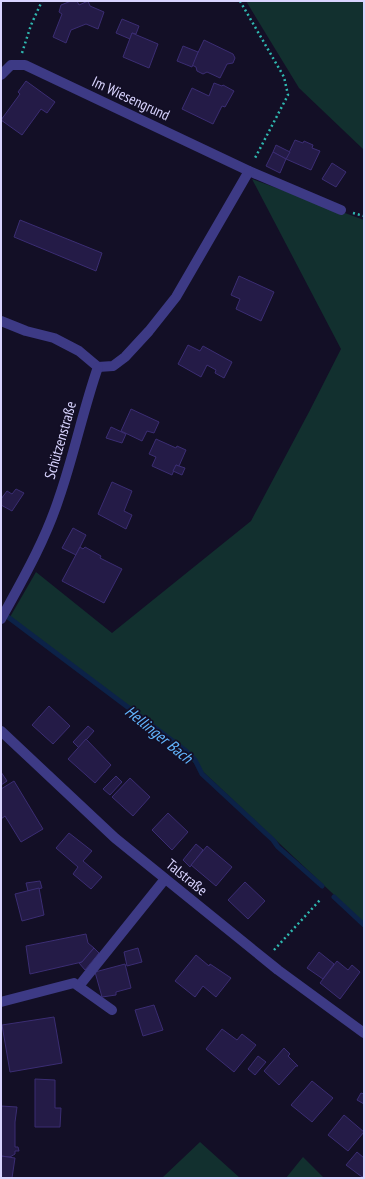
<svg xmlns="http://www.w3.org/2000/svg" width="365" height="1179" font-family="'PT Sans Narrow',sans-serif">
<rect width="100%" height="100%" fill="#130f26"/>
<g fill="#12302f">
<path d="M246,1H364L363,149L299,88Z"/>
<path d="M252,179L364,220V923L179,749L10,617L36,572L112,633L251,521L309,412L341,349Z"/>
<path d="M200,1142L240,1178H162Z"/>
<path d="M303,1157L324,1178H286Z"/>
</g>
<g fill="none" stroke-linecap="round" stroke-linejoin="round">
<g stroke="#0c2248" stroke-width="5">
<path d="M4,614L186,751L195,760L202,774L273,840L278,847L322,886"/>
<path d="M334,897L364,925"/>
</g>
</g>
<g fill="#241b47" stroke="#3b2d73">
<path d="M71,1H77L79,5L88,1L90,6L104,12L98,29L86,24L71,30L66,43L53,37L62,14L59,12L61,5Z"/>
<path d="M122,19L139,26L136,34L132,33L130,39L116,33Z"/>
<path d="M132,33L158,44L149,68L123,57Z"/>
<path d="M204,40L233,54L235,58L233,63L227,64L220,78L207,72L203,74L197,71L196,67L192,65Z"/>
<path d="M183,46L198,52L192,67L177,61Z"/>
<path d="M26,81L55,102L47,113L41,109L22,135L1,120L20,94L18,92Z"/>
<path d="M214,83L222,86L223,85L234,91L225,107L222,106L213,124L182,109L192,88L209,96Z"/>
<path d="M295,140L303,143L304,141L313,145L312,148L320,151L311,170L286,159Z"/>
<path d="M276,145L290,152L286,159L273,152Z"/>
<path d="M273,152L286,159L280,173L266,166Z"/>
<path d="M332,163L346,172L336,187L322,179Z"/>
<path d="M20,220L102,253L96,271L14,237Z"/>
<path d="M239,276L274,292L261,321L236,309L240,299L231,295Z"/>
<path d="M188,345L200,351L203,346L232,362L224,378L215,373L216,370L207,365L201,377L178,364Z"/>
<path d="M131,409L159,422L154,433L147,431L142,441L121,431Z"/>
<path d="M111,427L126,434L122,443L106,438Z"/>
<path d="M156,439L176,448L177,446L186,450L179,466L176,465L172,475L152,466L156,457L149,454Z"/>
<path d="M176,465L185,468L182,475L173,471Z"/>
<path d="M112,482L132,491L124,511L132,515L126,529L98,514Z"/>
<path d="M16,489L24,493L12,511L1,505V499L7,491L12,494Z"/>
<path d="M73,528L86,535L76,555L62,548Z"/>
<path d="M80,547L83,549L85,547L101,556L100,558L122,569L104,603L62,581Z"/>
<path d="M49,706L70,726L53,744L32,725Z"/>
<path d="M88,726L94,731L79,748L73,742Z"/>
<path d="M86,739L111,765L95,783L68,759Z"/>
<path d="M1,772L7,781L1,785Z"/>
<path d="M116,776L122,782L110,795L103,789Z"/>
<path d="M130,778L150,797L133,816L112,797Z"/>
<path d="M14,781L43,829L21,842L5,816L1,819V789Z"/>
<path d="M168,813L188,832L172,850L152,830Z"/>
<path d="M69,833L92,851L83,861L102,877L91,889L73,874L78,867L56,848Z"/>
<path d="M196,844L203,850L190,867L183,860Z"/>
<path d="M207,846L232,867L216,886L191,865Z"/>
<path d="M40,881L42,888L28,891L26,883Z"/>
<path d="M245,882L265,901L248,919L228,900Z"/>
<path d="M39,888L44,915L22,921L15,894Z"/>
<path d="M86,934L88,943L94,948L82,962L30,974L26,946Z"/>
<path d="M94,948L99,953L85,970L79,963L82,962Z"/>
<path d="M138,948L142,962L127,966L124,952Z"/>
<path d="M319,952L334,964L323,979L307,968Z"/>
<path d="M196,955L209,966L210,964L231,978L216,997L203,986L195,997L175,981Z"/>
<path d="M337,961L348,970L352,965L360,972L340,999L320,983Z"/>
<path d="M125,964L131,988L116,992V995L102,997L95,972Z"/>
<path d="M154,1005L163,1030L143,1036L135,1010Z"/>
<path d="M54,1017L62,1063L10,1072L2,1025Z"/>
<path d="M222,1029L237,1040L242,1034L256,1045L234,1072L206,1049Z"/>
<path d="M284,1048L290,1054L288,1056L298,1066H296L279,1085L264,1071Z"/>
<path d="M258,1056L266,1062L255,1075L248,1069Z"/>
<path d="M35,1079L55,1080V1108H61L60,1127H35Z"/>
<path d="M312,1081L333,1098L312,1122L291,1105Z"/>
<path d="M361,1093L364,1094V1104L357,1100Z"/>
<path d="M1,1106L17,1107L15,1122V1147H18L19,1151H15V1154L10,1157L1,1156Z"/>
<path d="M344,1115L364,1132L348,1151L328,1135Z"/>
<path d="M357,1152L364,1158V1175L362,1177L346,1165Z"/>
<path d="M1,1156L15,1158L12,1178H1Z"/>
</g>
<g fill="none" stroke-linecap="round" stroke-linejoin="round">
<g stroke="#2fb8b0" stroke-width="2.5" stroke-dasharray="2 3" stroke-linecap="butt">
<path d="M240,1L284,77L288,95L254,160"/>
<path d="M22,53L31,25L42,1"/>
<path d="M353,213L364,216"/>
<path d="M274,950L320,900"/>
</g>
<g stroke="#3d3a85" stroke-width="10">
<path d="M1,75L11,65H25L249,171L341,210"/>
<path d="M1,321L26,331L54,338L79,351L98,367"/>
<path d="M98,367L113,366L125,357L149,331L176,297L249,171"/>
<path d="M1,619C23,579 45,541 59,498C74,455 83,410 98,367"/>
<path d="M1,731L115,838L278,970L364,1033"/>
<path d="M79,986L165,879"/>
<path d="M1,1002L74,983L112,1010"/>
</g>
</g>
<g text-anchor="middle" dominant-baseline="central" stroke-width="3.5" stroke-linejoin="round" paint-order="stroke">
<g font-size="15" fill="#d9d4ff" stroke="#130f26">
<text transform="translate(131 98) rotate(25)">Im Wiesengrund</text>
<text transform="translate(60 440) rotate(-74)">Schützenstraße</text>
<text transform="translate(187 877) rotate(39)">Talstraße</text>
</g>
<g font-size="16" font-style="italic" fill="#62b6ff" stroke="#130f26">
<text transform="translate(159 734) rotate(39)">Hellinger Bach</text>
</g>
</g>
<rect width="365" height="1179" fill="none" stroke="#d9d4ff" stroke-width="4"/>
</svg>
